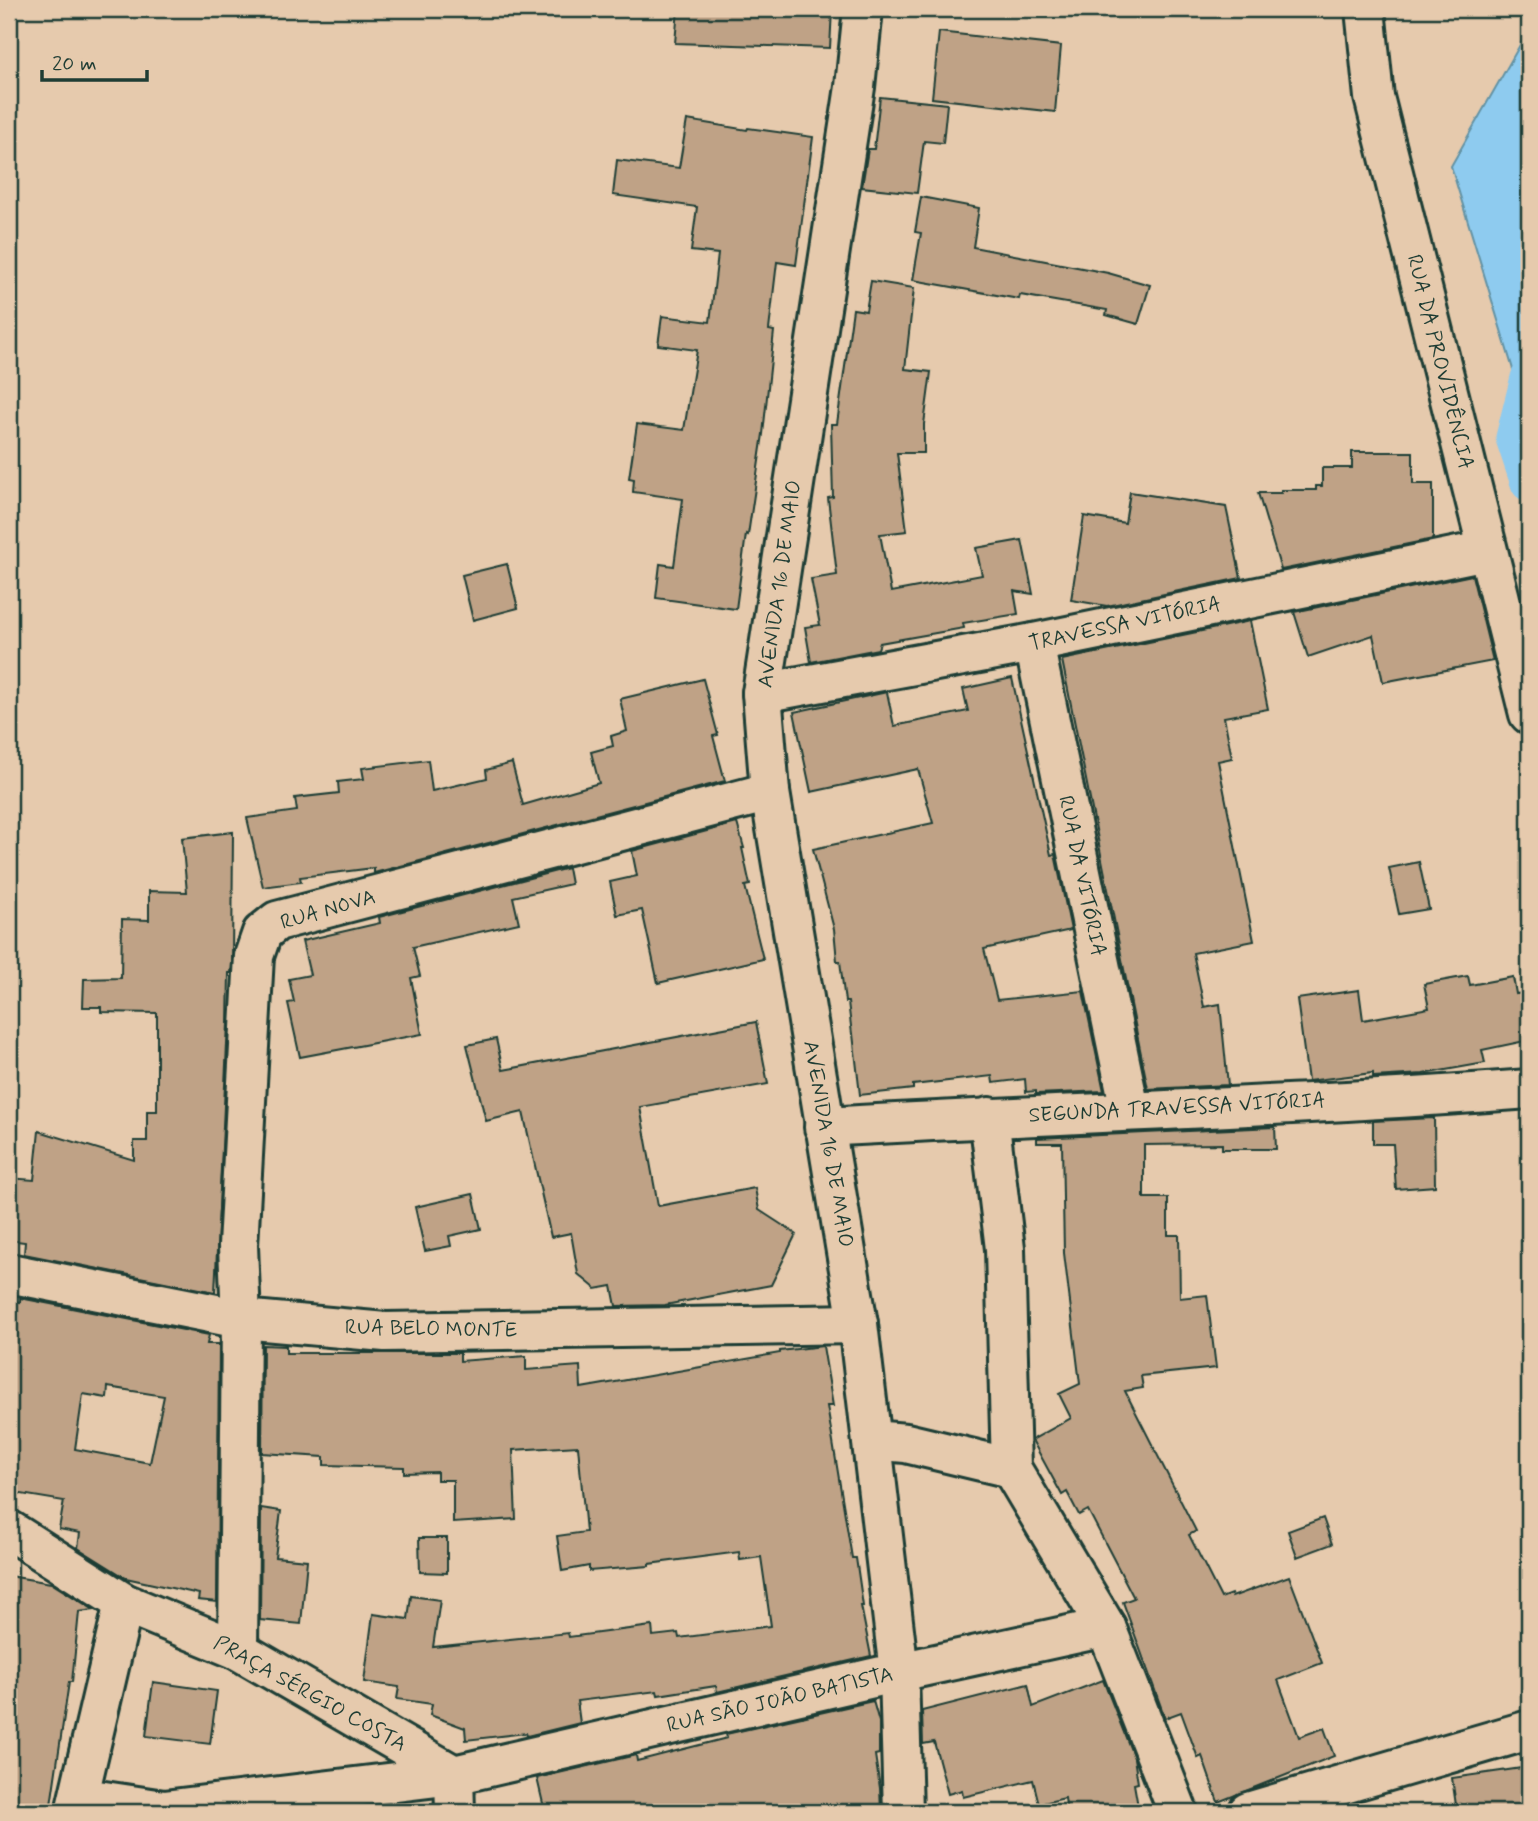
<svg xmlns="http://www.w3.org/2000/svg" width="1538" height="1821" font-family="Mynerve,sans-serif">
<rect width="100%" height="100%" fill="#e6caad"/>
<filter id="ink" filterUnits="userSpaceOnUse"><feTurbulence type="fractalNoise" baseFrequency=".0143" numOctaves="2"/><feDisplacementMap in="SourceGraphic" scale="14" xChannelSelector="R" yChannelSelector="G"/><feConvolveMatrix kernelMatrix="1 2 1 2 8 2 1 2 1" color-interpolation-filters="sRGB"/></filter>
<g filter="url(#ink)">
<path fill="#8ecbef" stroke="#6292a4" stroke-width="2" d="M1529,29V422L1451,166Z"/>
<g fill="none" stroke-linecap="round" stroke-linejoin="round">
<path stroke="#8ecbef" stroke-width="37" d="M1529,378L1514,438L1529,483"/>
</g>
<g fill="#bfa286" stroke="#1f3d34" stroke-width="2" fill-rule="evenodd">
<path d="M678,9H832L830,48L675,43Z"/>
<path d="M939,32L1061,46L1055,112L932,98Z"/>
<path d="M880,97L947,104L943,143L924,141L917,193L862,187L868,149H874Z"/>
<path d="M687,120L747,130L748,128L813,137L796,265L777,262L769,330L774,331L763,434L748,535L746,534L736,609L656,598L660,564L674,566L683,499L633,492L634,479L629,478L637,424L684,430L697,350L658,345L662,316L710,322L718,254L691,251L697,207L613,195L617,160L679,168Z"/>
<path d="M921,197L979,208L973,247L1108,273L1150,285L1138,324L1106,315L1107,310L1020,295L1019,299L913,280L921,233L915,232Z"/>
<path d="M871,281L914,288L905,369L931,372L924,424V453H897L907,531L880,534L891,592L982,575L976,548L1022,540L1033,594L1014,591L1018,614L963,623L964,628L880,643L878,649L811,662L805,627L820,625L811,579L837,575L828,498L833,497L831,424H837L853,309L866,311Z"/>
<path d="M1352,452H1413V484H1433V539L1281,570L1258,493H1281V490H1316V486H1322V468H1352Z"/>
<path d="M1130,492L1226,507L1241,578L1107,606L1071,600L1084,516L1125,523Z"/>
<path d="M507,564L518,608L473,620L462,575Z"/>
<path d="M1472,575L1493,661L1383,682L1373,635L1308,657L1294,612Z"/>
<path d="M1250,621L1268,709L1224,717L1232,758L1218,761L1254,941L1193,953L1204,1007L1220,1004L1228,1085L1148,1089L1062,660Z"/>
<path d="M1012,678L1051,855L1055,854L1071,930L984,949L997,1000L1083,991L1104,1091L1036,1094V1091L1026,1092L1025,1079L993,1083L992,1076L913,1085V1089L860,1095L853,1034H852L848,1002H845L840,961H837L834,929L813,849L933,823L918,769L811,792L794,712L887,692L894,726L968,711L963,689Z"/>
<path d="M703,679L718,735L713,736L725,781L374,873V868L300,877L301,882L263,887L247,818L297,811L295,798L339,793L338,782L364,779L362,768L428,760L432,791L487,778L486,770L512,763L523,805L599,783L591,752L613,746L611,736L627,731L620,699Z"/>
<path d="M737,823L744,848H742L750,885L745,886L763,959L658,983L642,910L617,915L610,882L637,876L632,851Z"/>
<path d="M233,832L232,962L231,973H229L228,1023L215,1292L24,1254L25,1242L9,1240V1178L34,1180L39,1131L134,1160V1141H147V1111H157V1013L101,1012V1007H83L84,979L121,978L122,919L149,920V891L187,892L182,838Z"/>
<path d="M1419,862L1429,909L1399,914L1389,868Z"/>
<path d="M568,868L571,884L513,897L519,923L413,947L420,976L411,978L422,1034L300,1057L288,1003L294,1002L289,979L310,975L302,941L380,923L379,917Z"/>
<path d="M1468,976L1470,985L1513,977L1516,994L1529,992V1035L1524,1036L1525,1041L1482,1050L1485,1063L1423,1074L1373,1077V1073L1308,1081L1297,999L1359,990L1363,1020L1429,1008L1424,984Z"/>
<path d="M756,1022L768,1084L640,1107L658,1206L755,1188L759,1210L796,1234L771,1285L665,1305L616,1306L612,1286L596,1289L578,1274L571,1233L551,1237L523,1112L486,1121L467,1045L496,1039L503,1070Z"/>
<path d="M1434,1118L1435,1186L1396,1189L1393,1144H1373V1121Z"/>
<path d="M1275,1127L1276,1149H1222V1144L1144,1145V1198H1168V1235H1179L1180,1298L1207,1295L1216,1368L1141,1376L1143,1388L1125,1391L1196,1531L1189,1535L1221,1598L1231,1594L1232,1597L1289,1576L1322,1663L1278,1680L1299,1737L1324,1728L1334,1756L1218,1802L1202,1756L1198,1758L1181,1712L1165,1718L1123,1602L1134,1598L1088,1510L1079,1515L1067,1492L1062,1495L1032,1440L1071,1418L1059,1394L1080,1384L1064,1253L1062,1143H1037V1138Z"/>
<path d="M473,1194L481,1229L449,1236L451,1246L425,1251L415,1207Z"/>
<path d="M20,1298L209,1335L207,1344H219L217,1602L198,1600L199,1594L126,1578L78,1548L80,1533L59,1529L64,1501L9,1492V1300L20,1302ZM108,1387L164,1396L150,1463L75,1449L83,1394L107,1398Z"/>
<path d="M263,1345L286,1346V1353H460V1361L526,1356V1370L580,1366L581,1388L780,1353V1351L823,1346L833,1406H827L852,1558H856L863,1606H861L871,1656L717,1692L716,1686L658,1695L657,1691L577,1701L580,1723L527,1736L526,1733L466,1740L465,1728L430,1715L432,1704L397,1699L399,1687L364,1682L373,1614L408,1619L411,1596L440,1600L433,1647L568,1633L569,1637L652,1626L653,1636L678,1633L679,1638L771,1626L761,1557L740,1560L739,1552L649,1564V1566L589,1571V1566L562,1571L557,1536L586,1532L578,1446L513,1450L516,1519L453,1523V1480H437V1472L404,1473V1467L324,1465V1457L262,1453Z"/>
<path d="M261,1508L281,1511L275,1557L307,1560L301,1624L260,1620Z"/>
<path d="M1323,1518L1332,1544L1297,1557L1288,1531Z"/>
<path d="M419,1538H447V1573L420,1572Z"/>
<path d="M9,1576L51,1583L94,1610L79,1612L72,1682H69L50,1812L9,1809Z"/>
<path d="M1103,1680L1134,1758L1138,1783L1134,1784L1139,1812H1067L1065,1798L1039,1804L1033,1780L963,1797L962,1790L948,1794L934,1742L923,1744L922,1711L1028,1684L1033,1707Z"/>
<path d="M153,1682L217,1691L210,1744L146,1736Z"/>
<path d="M873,1701L879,1722V1754L875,1755L880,1788L881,1812H545L537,1778L636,1755L637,1761L727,1738L726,1734Z"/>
<path d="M1529,1767V1812H1457L1452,1778Z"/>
</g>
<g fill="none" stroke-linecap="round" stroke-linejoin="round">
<defs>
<g id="minor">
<path d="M1365,9L1374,97L1529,714"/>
<path d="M1034,643L1130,1110"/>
<path d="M762,693L1034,643L1487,550"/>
<path d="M989,1117L1005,1249L1011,1468L1106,1627L1178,1812"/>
<path d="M824,1127C1059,1113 1295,1107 1529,1089"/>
<path d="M872,1440L906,1443L1011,1468"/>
<path d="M238,1650L241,1319L238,1246L254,956L262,933L277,921L770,792"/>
<path d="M80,1793L84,1798L164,1810L454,1775"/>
<path d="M75,1812L124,1603"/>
<path d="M903,1812L899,1672L1106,1627"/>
<path d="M1248,1812L1529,1730"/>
</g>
<g id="tertiary">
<path d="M9,1273L241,1319L385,1332L858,1324"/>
<path d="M9,1530L124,1603L238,1650L454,1775"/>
<path d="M454,1775L899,1672L858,1324L770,792L762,693L855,87L863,9"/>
<path d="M454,1775L455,1812"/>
</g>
</defs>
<use href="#minor" stroke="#1f3d34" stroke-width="44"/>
<use href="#tertiary" stroke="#1f3d34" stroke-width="44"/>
<use href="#minor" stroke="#e6caad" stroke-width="38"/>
<use href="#tertiary" stroke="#e6caad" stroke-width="38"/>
</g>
</g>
<g text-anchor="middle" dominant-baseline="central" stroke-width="5" stroke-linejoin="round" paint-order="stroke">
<g font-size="21" fill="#1f3d34" stroke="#e6caad">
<text transform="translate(1440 362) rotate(76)">RUA DA PROVIDÊNCIA</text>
<text transform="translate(780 584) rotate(-82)">AVENIDA 16 DE MAIO</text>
<text transform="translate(1125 624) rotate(-12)">TRAVESSA VITÓRIA</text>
<text transform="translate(1082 876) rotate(78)">RUA DA VITÓRIA</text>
<text transform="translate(328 910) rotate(-16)">RUA NOVA</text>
<text transform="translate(1177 1108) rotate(-3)">SEGUNDA TRAVESSA VITÓRIA</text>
<text transform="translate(828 1144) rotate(80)">AVENIDA 16 DE MAIO</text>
<text transform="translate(431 1329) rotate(1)">RUA BELO MONTE</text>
<text transform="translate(310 1694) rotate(29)">PRAÇA SÉRGIO COSTA</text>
<text transform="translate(780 1700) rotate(-13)">RUA SÃO JOÃO BATISTA</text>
</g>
</g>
<rect width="1538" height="1821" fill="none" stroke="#e6caad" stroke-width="35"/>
<rect x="18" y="18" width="1503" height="1786" fill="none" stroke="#1f3d34" stroke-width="2.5" filter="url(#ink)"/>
<path d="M42 70v10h105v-10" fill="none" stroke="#1f3d34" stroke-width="3.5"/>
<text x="52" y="70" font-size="21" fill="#1f3d34" stroke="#e6caad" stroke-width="5" paint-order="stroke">20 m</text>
</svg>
